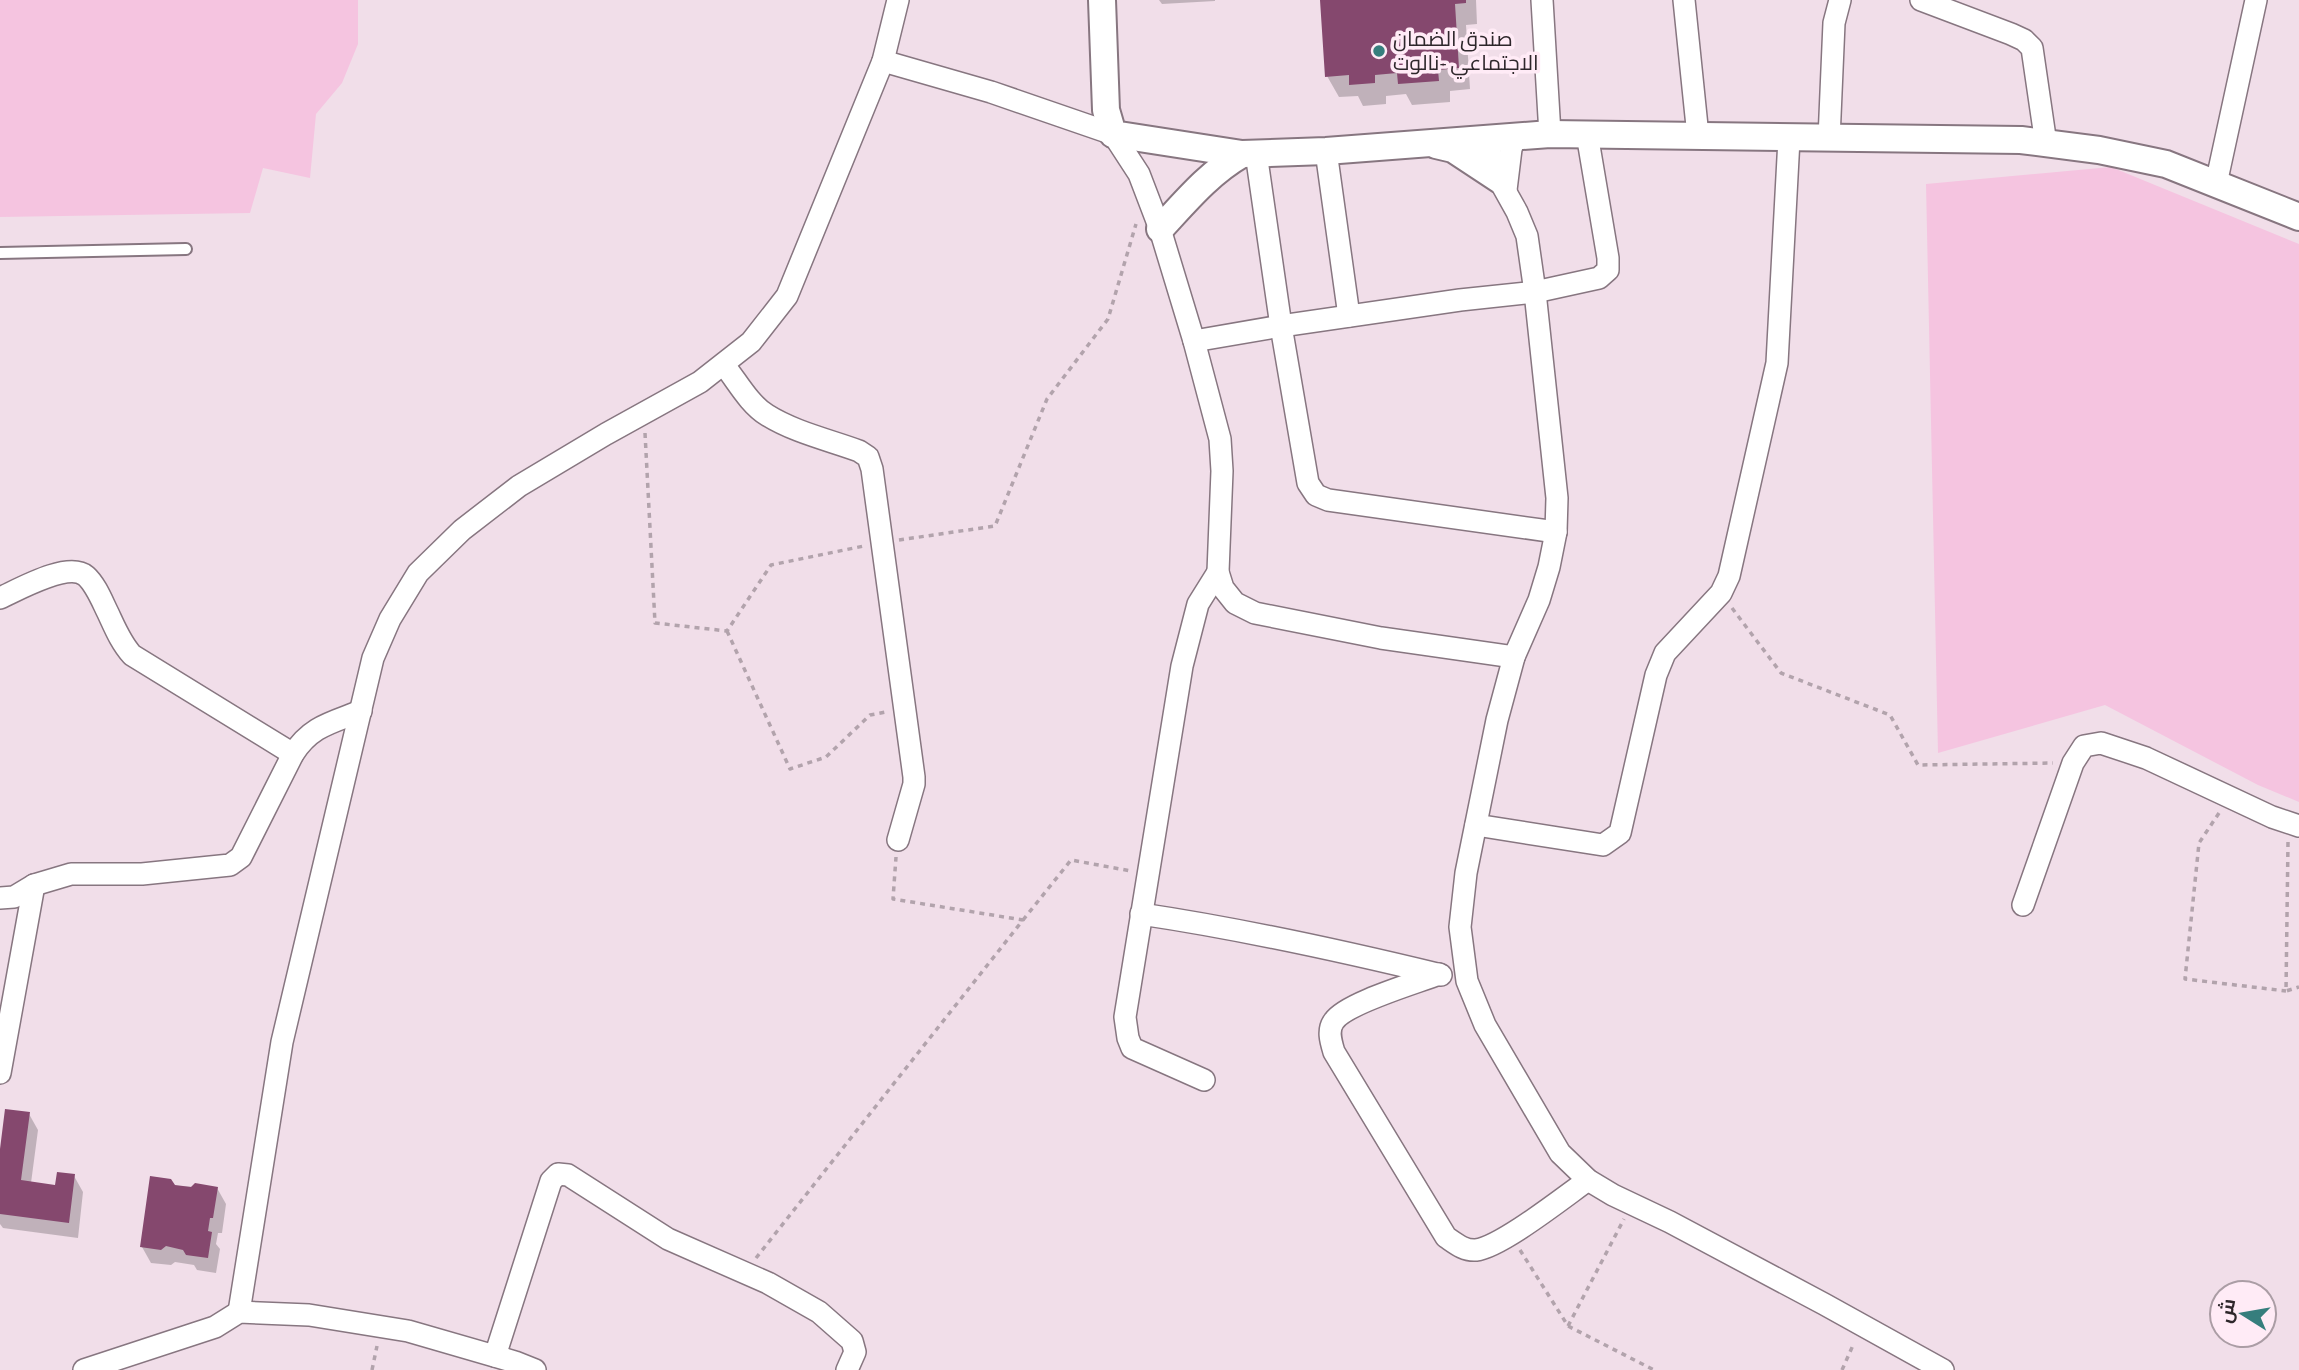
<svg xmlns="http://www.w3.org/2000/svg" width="2299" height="1370" font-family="'Sofia Sans Condensed',Cairo,sans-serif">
<rect width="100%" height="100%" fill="#f1dee9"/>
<g fill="#f5c4e0">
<path d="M0,0H358V44L342,83L316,114L310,178L263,168L250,213L0,217Z"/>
<path d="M2111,167L2299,244V802L2258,785L2105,705L1938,753L1926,184Z"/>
</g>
<g fill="#0003">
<path d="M1159,0H1215V1L1162,4Z"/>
<path d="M1322,0H1476L1477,24L1466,25L1470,89L1450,91V102L1412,105L1406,94L1386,96V104L1363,106L1358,96L1339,97L1327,76Z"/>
<path d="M29,1114L38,1130L31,1183L57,1187L74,1176L83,1192L78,1238L3,1228L0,1224V1163Z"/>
<path d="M174,1186L217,1188L226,1204L222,1233H218L216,1244L220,1249L216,1273L197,1270L194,1265L175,1262L171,1265L151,1263L142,1247Z"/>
</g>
<g fill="#85486e">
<path d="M1320,0H1466V3L1455,4L1459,68L1438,70L1439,81L1398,84L1397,73L1375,75V83L1349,85V75L1325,77Z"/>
<path d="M5,1109L30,1112L21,1180L55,1185L57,1172L75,1174L69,1223L0,1214V1149Z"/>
<path d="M150,1176L171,1179L175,1185L191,1187L195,1183L218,1187L213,1218H210L208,1231L212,1232L208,1258L186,1255L183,1250L166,1246L161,1250L140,1247Z"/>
</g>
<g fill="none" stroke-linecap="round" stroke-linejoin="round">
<defs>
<path id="service" d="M0,253L186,249"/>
<g id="minor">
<path d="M1542,0L1550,134"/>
<path d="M1684,0L1698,136"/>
<path d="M1921,0L2011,34L2024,40L2032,48L2046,144"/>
<path d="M883,61L991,92L1113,134L1139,174L1160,229L1194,341L1220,439L1222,471L1218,572L1223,588L1235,603L1255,613L1381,638L1514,657"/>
<path d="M1488,138L1493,169L1517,212L1527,236L1535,292L1557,498L1556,532L1549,567L1539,600L1514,657L1497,720L1466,873L1460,927L1467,981L1485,1025L1560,1153L1588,1180L1613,1195L1670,1222L1824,1304L1943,1370"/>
<path d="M1829,139L1834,23L1840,0"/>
<path d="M1326,151L1349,316"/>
<path d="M1256,153L1281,326L1308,483L1316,495L1328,500L1556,532"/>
<path d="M2216,184L2256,0"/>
<path d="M1506,190L1511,149L1516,135"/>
<path d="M1194,341L1281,326L1460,300L1535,292L1599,278L1608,270V258L1587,134"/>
<path d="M724,365C737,381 749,404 767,415C794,432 829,440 859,451L868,457L872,469L914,777V784L898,840"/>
<path d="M0,598C18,590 68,561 86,576C96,585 102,601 108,613C115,628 121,643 132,655L293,754"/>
<path d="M1476,825L1603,845L1620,833L1656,675L1665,653L1721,593L1729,576L1777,363L1789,139"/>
<path d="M0,898L14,897L34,885L71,874H142L230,865L241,857L293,754C311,726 331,723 361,711"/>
<path d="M2023,905L2073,763L2084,746L2101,743L2146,758L2272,817L2299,826"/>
<path d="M1141,914C1242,929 1342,951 1441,975"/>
<path d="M1439,974C1416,983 1346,1003 1334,1021C1327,1030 1331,1042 1334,1052L1446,1237C1455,1243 1464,1251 1476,1250C1501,1247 1564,1197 1588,1180"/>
<path d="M0,1073L34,885"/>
<path d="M1204,1080L1132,1048L1128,1038L1125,1017L1182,666L1198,604L1218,572"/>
<path d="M239,1312L282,1042L373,658L390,619L418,573L462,530L519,486L606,434L700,382L751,342L787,296L883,61L898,0"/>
<path d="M495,1356L551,1181L558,1174L568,1175L668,1239L768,1283L819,1312L852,1341L855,1352L847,1370"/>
<path d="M84,1370L215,1327L239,1312L309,1315L408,1331L515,1362L535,1370"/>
</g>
<g id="tertiary">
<path d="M1102,0L1106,110L1113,134L1242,154L1326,151L1550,134L2021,140L2099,150L2166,164L2299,217"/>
<path d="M1436,145L1453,149L1500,180"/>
<path d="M1160,229C1186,201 1209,173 1242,154"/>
</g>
</defs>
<use href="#service" stroke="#877680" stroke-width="14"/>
<use href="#minor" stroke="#877680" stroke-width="24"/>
<use href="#tertiary" stroke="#877680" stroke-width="30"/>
<g stroke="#b2a3ac" stroke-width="3.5" stroke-dasharray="5 5" stroke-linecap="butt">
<path d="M645,433L655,623L727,631L771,565L864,546"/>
<path d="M899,540L995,526L1047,399L1108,319L1136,224"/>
<path d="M1732,608L1781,673L1890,715L1918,765L2053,763"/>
<path d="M727,631L790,769L826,757L870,715L886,712"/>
<path d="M2219,813L2199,843L2185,979L2286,991"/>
<path d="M2288,842L2286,991L2299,987"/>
<path d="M1023,920L1071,860L1131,871"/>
<path d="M1520,1250L1568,1326L1654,1370"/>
<path d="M756,1258L1023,920L893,899L896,857"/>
<path d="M1568,1326L1624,1219"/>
<path d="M372,1370L377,1346"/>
<path d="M1842,1370L1854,1343"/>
</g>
<use href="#service" stroke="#fff" stroke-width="10"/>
<use href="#minor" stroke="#fff" stroke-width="21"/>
<use href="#tertiary" stroke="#fff" stroke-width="26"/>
</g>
<circle fill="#367e7d" stroke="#ffebf6" stroke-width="2.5" cx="1379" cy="51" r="7"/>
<g text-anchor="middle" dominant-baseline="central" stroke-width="7" stroke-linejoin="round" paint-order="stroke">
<g font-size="21" fill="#2e272b" stroke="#ffebf6" text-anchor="start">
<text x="1393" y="39">صندق الضمان<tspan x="1393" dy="24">الاجتماعي -نالوت</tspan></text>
</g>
</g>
<g transform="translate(2243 1314) rotate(281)"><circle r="33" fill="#ffebf6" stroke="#ab9da5" stroke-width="2"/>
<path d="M0-5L12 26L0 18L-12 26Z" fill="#367e7d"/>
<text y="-10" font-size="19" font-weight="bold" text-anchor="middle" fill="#2e272b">ش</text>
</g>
</svg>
